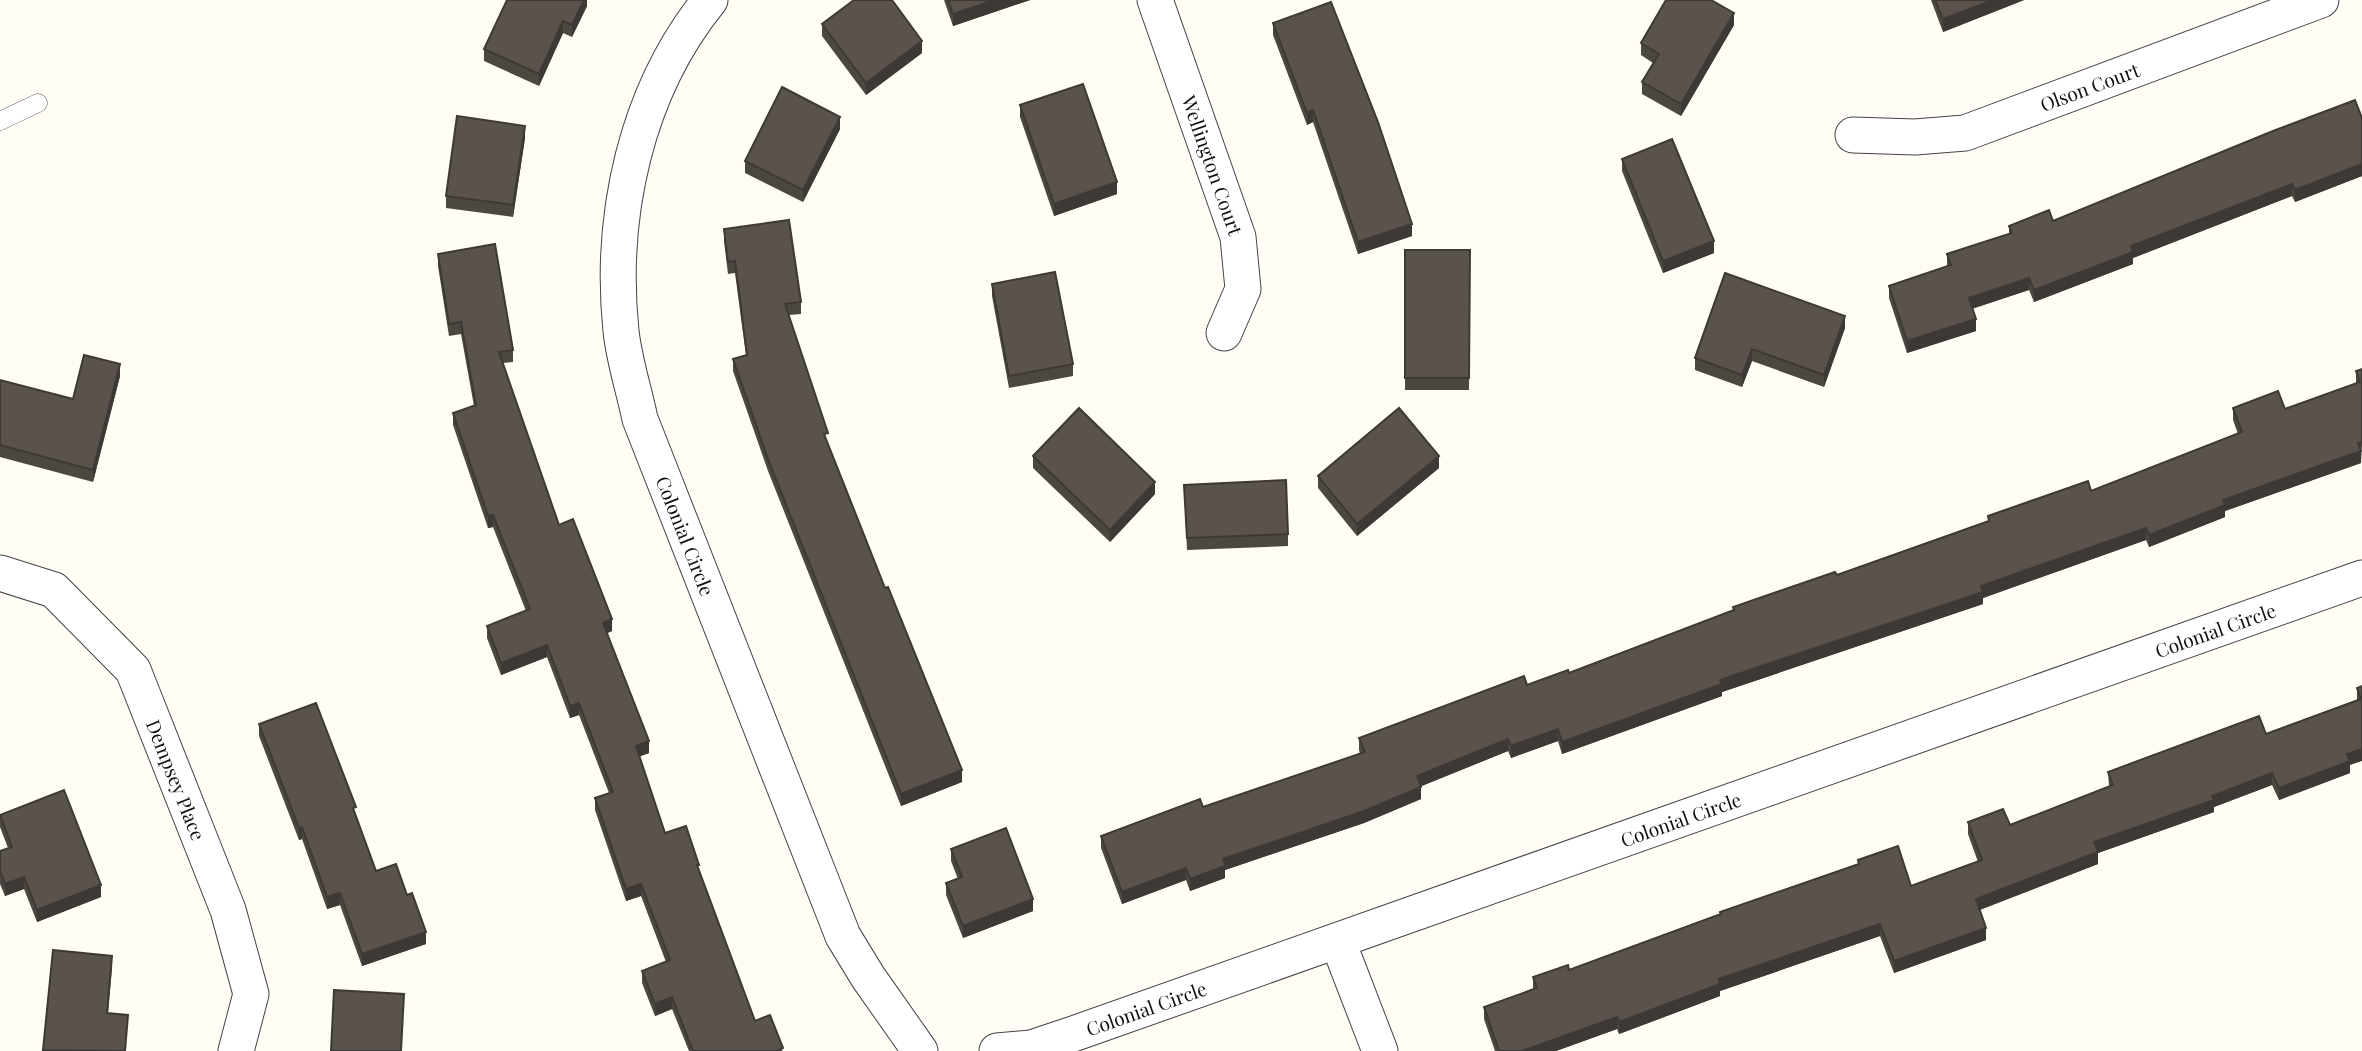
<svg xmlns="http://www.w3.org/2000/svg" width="2362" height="1051" font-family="'Playfair Display',serif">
<rect width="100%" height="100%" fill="#fffdf5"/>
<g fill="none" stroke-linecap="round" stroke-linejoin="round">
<defs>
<path id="service" d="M0,121L38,103"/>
<g id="minor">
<path id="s1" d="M710,0C636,91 609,215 621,331C624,360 634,390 640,419L843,936L868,977L920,1051"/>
<path id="s2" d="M1155,0L1238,237L1243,289L1224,333"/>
<path id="s3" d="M1853,135L1915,137L1965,133L2321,0"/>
<path id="s4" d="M0,573L54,590L133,670L228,910L251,994L236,1051"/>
<path d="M1338,942L1380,1051"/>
<path id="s5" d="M997,1051L1031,1048L1073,1034L2362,578"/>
</g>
</defs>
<use href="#service" stroke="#444" stroke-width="19"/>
<use href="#minor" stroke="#444" stroke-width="37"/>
<use href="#service" stroke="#fff" stroke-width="18"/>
<use href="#minor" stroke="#fff" stroke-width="35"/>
</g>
<g fill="#4d4742">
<path d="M587,0V6L572,37L563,33L539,86L484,61V49Z"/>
<path d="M944,0H1030L953,26Z"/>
<path d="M1931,0H2024L1943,32Z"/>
<path d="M1273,23L1412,236L1358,254L1313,122L1307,125L1273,35Z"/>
<path d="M822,24L922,53L866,95L822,36Z"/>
<path d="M1734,25L1681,116L1642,94V82L1653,63L1641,55V43Z"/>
<path d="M1020,105L1117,194L1054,216L1020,117Z"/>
<path d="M2362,118V176L2295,202L2292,196L2133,258V264L2034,302L2029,290L1972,308L1976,331L1907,353L1889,298V286L1947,266V254L2009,234V226L2053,221Z"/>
<path d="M840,129L803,202L745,173V161Z"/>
<path d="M525,138L513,217L446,208V196Z"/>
<path d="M1622,159L1714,253L1663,273L1622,171Z"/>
<path d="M724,229L801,302V314L789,315L828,444L962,782L901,806L768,471L733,371V359L746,355L735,273L728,274L724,241Z"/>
<path d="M1405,250H1470L1469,390H1405Z"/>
<path d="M438,254L513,350V362L503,363L559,525L612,631L607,633L649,753L639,756L665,833L699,871L755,1021L783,1051H689L672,1009L655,1016L642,983V971L666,962L641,896L626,901L595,810V798L609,793L579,715L570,718L547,657L501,675L487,638V626L526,611L493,527L488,528L453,425V413L474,406L461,334L449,336L438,266Z"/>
<path d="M992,284L1073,364V376L1009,388L992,296Z"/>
<path d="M1845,328L1824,387L1752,361L1742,387L1695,370V358Z"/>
<path d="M2362,369L2361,463L2225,511V517L2149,547L2146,540L1983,598V604L1722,692V696L1562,754L1558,741L1511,758L1508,751L1421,786V799L1364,823L1225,870V878L1190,891L1186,880L1122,904L1101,848V836L1203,807L1360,754L1359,750V738L1527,685L1569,673L1733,611V607L1837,575L1988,522V516L2091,491L2238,434L2233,420V408L2285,409L2356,383V371Z"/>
<path d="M120,376L93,482L0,457V380L73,399Z"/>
<path d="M1033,456L1155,494L1110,542L1033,468Z"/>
<path d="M1439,468L1357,536L1318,488V476Z"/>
<path d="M1184,485L1288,534V546L1187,550Z"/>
<path d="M2362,686L2350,765V773L2279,800L2272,785L2214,807V812L2098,853V864L1980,910L1986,940L1894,973L1880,936L1720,991V996L1619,1034L1617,1029L1556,1051H1495L1484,1019V1007L1533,990V977L1569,970L1720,914V912L1858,864V860L1911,886L1978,862L1968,834V822L2010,825L2109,786L2108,772L2266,734L2357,700V688Z"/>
<path d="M259,724L376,871L407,895L426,944L362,966L340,905L327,909L302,839L299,840L259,736Z"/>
<path d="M0,815L101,897L37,922L24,889L5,896L0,884V851L8,848L0,827Z"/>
<path d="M951,849L1033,911L963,938L946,895V883L958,879L951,861Z"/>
</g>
<g fill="#3f3936">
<path d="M584,0H587V6L572,37V25Z"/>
<path d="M994,0H1030L953,26V14Z"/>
<path d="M1993,0H2024L1943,32V19Z"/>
<path d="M1734,13V25L1681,116V104Z"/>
<path d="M563,21V33L539,86V74Z"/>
<path d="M922,41V53L866,95V83Z"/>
<path d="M1313,110V122L1307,125V113Z"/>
<path d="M840,117V129L803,202V190Z"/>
<path d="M525,126V138L513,217V205Z"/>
<path d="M2362,164V176L2295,202V190Z"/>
<path d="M1117,182V194L1054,216V204Z"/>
<path d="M2292,184V196L2133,258V264L2034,302V290L2131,246Z"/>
<path d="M1412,224V236L1358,254V242Z"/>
<path d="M1714,241V253L1663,273V261Z"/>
<path d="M2029,278V290L1969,310V298Z"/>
<path d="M1845,316V328L1824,387V375Z"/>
<path d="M1976,319V331L1907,353V341Z"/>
<path d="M1752,349V361L1742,387V375Z"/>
<path d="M120,364V376L93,482V470Z"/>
<path d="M2362,442L2361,463L2225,511V517L2149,547V535L2223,500Z"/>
<path d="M1439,456V468L1357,536V524Z"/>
<path d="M1155,482V494L1110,542V530Z"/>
<path d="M493,515V527L488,528V516Z"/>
<path d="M2146,528V540L1983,598V604L1722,692V696L1562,754V742L1720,680Z"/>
<path d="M612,619V631L603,635V623Z"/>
<path d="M547,645V657L501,675V663Z"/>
<path d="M579,703V715L570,718V706Z"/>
<path d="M1558,729V741L1511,758V746Z"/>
<path d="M1508,739V751L1417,788V776Z"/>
<path d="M649,741V753L636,758V746Z"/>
<path d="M2362,749V761L2350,765V773L2279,800V788L2347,754Z"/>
<path d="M962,770V782L901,806V794Z"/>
<path d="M2272,773V785L2214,807V812L2098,853V864L1976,911V899L2094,842Z"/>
<path d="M1421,787V799L1364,823L1225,870V878L1190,891V879L1223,859Z"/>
<path d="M302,827V839L299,840V828Z"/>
<path d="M1186,868V880L1122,904V892Z"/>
<path d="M24,877V889L5,896V884Z"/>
<path d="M641,884V896L626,901V889Z"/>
<path d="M101,885V897L37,922V910Z"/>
<path d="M340,893V905L327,909V897Z"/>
<path d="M1033,899V911L963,938V926Z"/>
<path d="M1880,924V936L1720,991V996L1619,1034V1022L1719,979Z"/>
<path d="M1986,928V940L1894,973V961Z"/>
<path d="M426,932V944L362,966V954Z"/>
<path d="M112,956V968L107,1025V1013Z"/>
<path d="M672,997V1009L655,1016V1004Z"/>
<path d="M1617,1017V1029L1556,1051H1522Z"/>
</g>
<g fill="#5a524d" stroke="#3f3936" stroke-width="2">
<path d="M507,0H584L572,25L563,21L539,74L484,49Z"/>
<path d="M854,0H892L922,41L866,83L822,24Z"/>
<path d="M948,0H994L953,14Z"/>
<path d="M1666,0H1711L1734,13L1681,104L1642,82L1659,54L1641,43Z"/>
<path d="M1935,0H1993L1943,19Z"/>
<path d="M1331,2L1378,122L1412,224L1358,242L1313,110L1307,113L1273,23Z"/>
<path d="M1083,84L1117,182L1054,204L1020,105Z"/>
<path d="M782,87L840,117L803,190L745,161Z"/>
<path d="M2355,100L2362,118V164L2295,190L2292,184L2131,246L2133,252L2034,290L2029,278L1969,298L1976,319L1907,341L1889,286L1951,265L1947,254L2012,233L2009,226L2049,210L2053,221L2273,131Z"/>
<path d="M457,116L525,126L513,205L446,196Z"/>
<path d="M1672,139L1714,241L1663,261L1622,159Z"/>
<path d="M789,220L801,302L785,304L828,433L824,434L885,588L888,587L962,770L901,794L768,459L733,359L747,355L735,261L728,262L724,229Z"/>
<path d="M495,244L513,350L499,352L559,525L573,519L612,619L603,623L649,741L636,746L665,833L686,826L699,865H697L755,1021L770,1015L783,1048L776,1051H693L672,997L655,1004L642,971L670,960L641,884L626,889L595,798L613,792L579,703L570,706L547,645L501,663L487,626L530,609L493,515L488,516L453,413L476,405L461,322L449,324L438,254Z"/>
<path d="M1405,250H1470L1469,378H1405Z"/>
<path d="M1055,272L1073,364L1009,376L992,284Z"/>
<path d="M1725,273L1845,316L1824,375L1752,349L1742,375L1695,358Z"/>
<path d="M84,355L120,364L93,470L0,445V380L73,399Z"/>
<path d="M2362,369V442L2358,443L2361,451L2223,500L2225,505L2149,535L2146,528L1981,586L1983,592L1720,680L1722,684L1562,742L1558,729L1511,746L1508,739L1417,776L1421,787L1364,811L1223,859L1225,866L1190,879L1186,868L1122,892L1101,836L1200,799L1203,807L1365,752L1359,738L1524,676L1527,685L1568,670L1569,673L1734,610L1733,607L1835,572L1837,575L1989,521L1988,516L2088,481L2091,491L2242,432L2233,408L2278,391L2285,409L2360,382L2356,371Z"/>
<path d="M1079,408L1155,482L1110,530L1033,456Z"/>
<path d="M1399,408L1439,456L1357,524L1318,476Z"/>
<path d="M1286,480L1288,534L1187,538L1184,485Z"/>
<path d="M2362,686V749L2347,754L2350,761L2279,788L2272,773L2212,796L2214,800L2094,842L2098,852L1976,899L1986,928L1894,961L1880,924L1719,979L1720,984L1619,1022L1617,1017L1522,1051H1499L1484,1007L1537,988L1533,977L1568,965L1569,970L1721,914L1720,912L1859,864L1858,860L1898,846L1911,886L1982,860L1968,822L2003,809L2010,825L2113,785L2108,772L2259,716L2266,734L2361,699L2357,688Z"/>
<path d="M316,703L356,807L353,808L376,871L396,864L407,895L412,893L426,932L362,954L340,893L327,897L302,827L299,828L259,724Z"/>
<path d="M64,790L101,885L37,910L24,877L5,884L0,872V851L12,847L0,815Z"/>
<path d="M1006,828L1033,899L963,926L946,883L962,877L951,849Z"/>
<path d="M53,950L112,956L107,1013L128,1015L125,1051L43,1050Z"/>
<path d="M334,990L404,994L401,1051H331Z"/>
</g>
<g text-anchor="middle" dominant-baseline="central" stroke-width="7" stroke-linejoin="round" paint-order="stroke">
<g font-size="19" fill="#111" stroke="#fff">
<text stroke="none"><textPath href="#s3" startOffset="245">Olson Court</textPath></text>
<text stroke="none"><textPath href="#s2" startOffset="175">Wellington Court</textPath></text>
<text stroke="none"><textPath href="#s1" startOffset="567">Colonial Circle</textPath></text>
<text stroke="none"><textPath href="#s5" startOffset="1290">Colonial Circle</textPath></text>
<text stroke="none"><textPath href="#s4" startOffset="287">Dempsey Place</textPath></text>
<text stroke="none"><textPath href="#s5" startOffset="723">Colonial Circle</textPath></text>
<text stroke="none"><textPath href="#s5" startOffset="156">Colonial Circle</textPath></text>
</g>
</g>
</svg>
